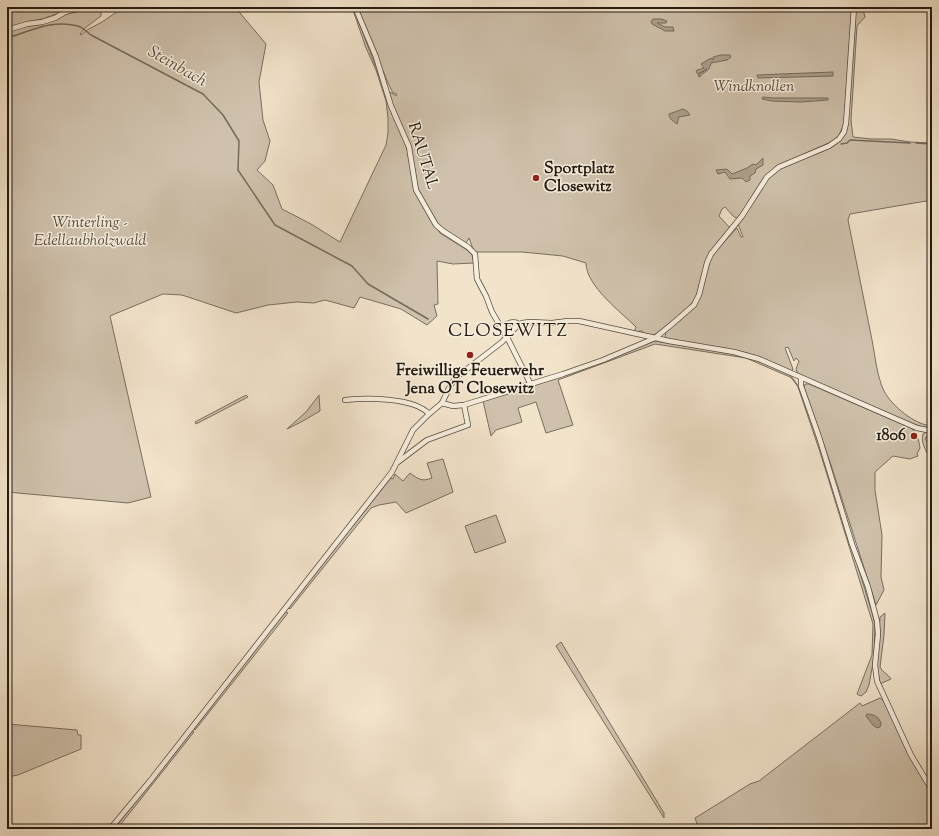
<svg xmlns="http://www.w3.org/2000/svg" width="939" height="836" font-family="'Sorts Mill Goudy',serif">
<rect width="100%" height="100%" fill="#f2e3cb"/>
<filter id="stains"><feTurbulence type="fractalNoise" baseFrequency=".005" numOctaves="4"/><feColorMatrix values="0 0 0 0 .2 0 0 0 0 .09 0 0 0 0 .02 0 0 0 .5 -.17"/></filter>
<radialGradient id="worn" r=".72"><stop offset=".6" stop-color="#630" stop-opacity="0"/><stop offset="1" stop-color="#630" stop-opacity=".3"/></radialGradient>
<g fill="#cfc1ac" stroke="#796e5f">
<path d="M7,7H76L42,19L7,27Z"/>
<path d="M124,7H235L266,44L259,82L263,120L270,141L265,161L257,170L273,185L282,209L311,224L340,242L386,145L388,133V118L386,101L376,70L366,48L352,7H353L407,149L415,191L429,217L440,233L467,250L472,255L474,263L453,264L437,261L438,304L434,305L437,316L427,325L401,309L360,297L354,308L325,300L314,303L297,302L268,305L236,313L182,295L163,294L110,316L151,497L128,503L7,492V32L28,26L56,20L66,14L78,11L91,9L101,11V16L85,28L80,34L81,35L87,30L102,22Z"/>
<path d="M357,7H852L844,124L839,135L833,141L777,166L738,219L733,216L725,207L722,209L719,216L730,228L705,263L701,283L695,299L687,309L657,333L652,336L643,334L642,331H639V333L634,332L636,327C621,312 586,286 586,263L563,256L522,252H475L473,249L469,238L466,243L444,230L438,224L417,188L413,160L389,95L390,92L396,96L397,94L393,93L388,83Z"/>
<path d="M856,7H859L864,13L865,17L857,26L851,120L853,137L872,139H891L910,142L932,143V200L850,214L848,220C856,260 864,300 872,340C875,355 877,377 884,391C892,406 915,425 932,426V429L919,426L906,421L798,374L796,369L799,361L796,358L794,361L788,347L785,348L793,369L791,372L747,353L666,339L665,336L666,332L685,316L696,305L712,255L737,228L741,237H743L738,224C749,207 762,182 778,170C796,158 831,154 843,137Z"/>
<path d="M655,341L733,354L759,361L772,366L790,375L794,380L799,387L818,438L871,609L875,624L874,657L869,685L866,692L861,696L857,694L872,655L873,624L820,452L798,387L793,380L790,377L746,358L655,344L558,380L573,425L546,433L536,402L518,408L522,422L496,430L491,436L483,401L558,378Z"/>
<path d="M805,384H809L911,428C917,432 919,441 920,448L917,454L918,456L910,459L893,456L875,472V490L882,535L881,577L884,590L876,605L832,468L804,387Z"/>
<path d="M246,395L248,397L196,424L195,422Z"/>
<path d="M319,395L320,411L301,422L287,429L306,412Z"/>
<path d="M926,432L932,433V436L925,438L932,451V454L927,453C924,447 921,440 923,434Z"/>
<path d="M443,459L453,492L406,513L396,502L379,505L371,508L290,609L288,607L391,478L393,479L395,474L403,481L410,473C418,479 422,482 432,478L427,463Z"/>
<path d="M496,515L506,542L475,553L465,526Z"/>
<path d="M284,611L288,613L195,730L194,728Z"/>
<path d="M885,613L884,635L880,667C882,672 888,674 891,679L880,684L877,665L880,617Z"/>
<path d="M561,642L664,813V818L556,646Z"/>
<path d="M880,698L884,701L910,755L932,793V829H699L695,818L750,784L759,781L860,703L862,706Z"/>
<path d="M7,724L77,730L78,735H81V749L18,775L7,777Z"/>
<path d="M192,731L194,732L117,829H114Z"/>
</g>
<g fill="#ac9f8c" stroke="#756b5b">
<path d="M653,19H661L667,21L666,23H657L665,27H673L674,31H665L652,24L651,22Z"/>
<path d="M721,55H730L731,57L727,60L711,63C709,73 703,71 700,77L698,76L699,74L707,69L698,74L696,72L697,70L704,68L701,64L711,58L713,60V57Z"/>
<path d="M833,72V76L758,78L757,75Z"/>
<path d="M763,97L772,98H828V100L801,102L772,101L762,99Z"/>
<path d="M683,109L687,111L690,115L679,117L677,124C674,122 669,119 669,114Z"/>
<path d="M763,158V165L756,169L755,173L750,176V180L746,182L742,178L730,179L725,172L718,174L716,170L727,169L732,174L747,168L753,164L756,165Z"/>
<path d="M867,714C873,714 880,717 881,724L880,727L877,728L873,725L866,716Z"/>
</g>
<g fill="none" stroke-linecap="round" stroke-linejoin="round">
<g stroke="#756b5b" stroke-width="1.5">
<path d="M7,38C31,31 52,19 78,26C82,27 87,32 91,35L203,94L223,115L239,141L238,170L275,225L352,266L368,284L428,319"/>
<path d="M916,143L932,144"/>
<path d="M841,144L847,143L850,140L910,143"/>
<path d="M7,733L12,734"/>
</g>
<defs>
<g id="minor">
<path d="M355,7L376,57L391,106L409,147L416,190L436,225L443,231L468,247L475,254L477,279L486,296L492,312L509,341L531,385"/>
<path d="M7,30L27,24L42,22L55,18L65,12L84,7"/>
<path d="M500,327C507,324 513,320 519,324"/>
<path d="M801,378V386L819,437L852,544L868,587L877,621L878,634L875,665L877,681L911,755L932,790"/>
<path d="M345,400C366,398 414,397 429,414"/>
<path d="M442,403L453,406L464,405L563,374L603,360L655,338L671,325L694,305L699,295L707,263L711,254L742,216L767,177L779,167L829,146L839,139L844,132L846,123L847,110L854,7"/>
<path d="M398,462L427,440L468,425L464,405"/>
<path d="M110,829L150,781L392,472L413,430L429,414L442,403L451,384L458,376L502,342L517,326L522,323L530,322L552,323L568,321H579L669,341L734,352L759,359L917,428L932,431"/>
</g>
</defs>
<use href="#minor" stroke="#574e40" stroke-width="6"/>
<use href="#minor" stroke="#f7eddd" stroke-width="4.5"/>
</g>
<g fill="#8f2418" stroke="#f7eddd" stroke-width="1.5">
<circle cx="536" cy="178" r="4"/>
<circle cx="470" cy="355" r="4"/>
<circle cx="914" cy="436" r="4"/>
</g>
<g text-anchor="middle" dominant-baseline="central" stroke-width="3" stroke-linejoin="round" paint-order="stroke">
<g font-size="16" font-style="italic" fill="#574e40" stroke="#f7eddd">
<text x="754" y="87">Windknollen</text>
<text x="90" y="223">Winterling -<tspan x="90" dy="18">Edellaubholzwald</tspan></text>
</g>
<g font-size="16" fill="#231c12" stroke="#f7eddd">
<text transform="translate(422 156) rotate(73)">RAUTAL</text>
</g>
<g font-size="16" font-weight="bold" fill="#231c12" stroke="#f7eddd" text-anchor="start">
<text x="544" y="169">Sportplatz<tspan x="544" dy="18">Closewitz</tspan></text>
<text x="470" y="371" text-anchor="middle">Freiwillige Feuerwehr<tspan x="470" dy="18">Jena OT Closewitz</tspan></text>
<text x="906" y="436" text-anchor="end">1806</text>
</g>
<g font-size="17" font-style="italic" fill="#5a5043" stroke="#f7eddd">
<text transform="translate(177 67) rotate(30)">Steinbach</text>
</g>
<g font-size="18" letter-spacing="1" fill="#231c12" stroke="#f7eddd">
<text x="508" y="332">CLOSEWITZ</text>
</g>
</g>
<rect width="939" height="836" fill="none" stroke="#f2e3cb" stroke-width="24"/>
<rect x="8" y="8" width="923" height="820" fill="none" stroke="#231c12" stroke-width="2"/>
<rect x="12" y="12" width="915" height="812" fill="none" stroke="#231c12"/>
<rect width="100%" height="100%" filter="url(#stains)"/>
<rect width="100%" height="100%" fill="url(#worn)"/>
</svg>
